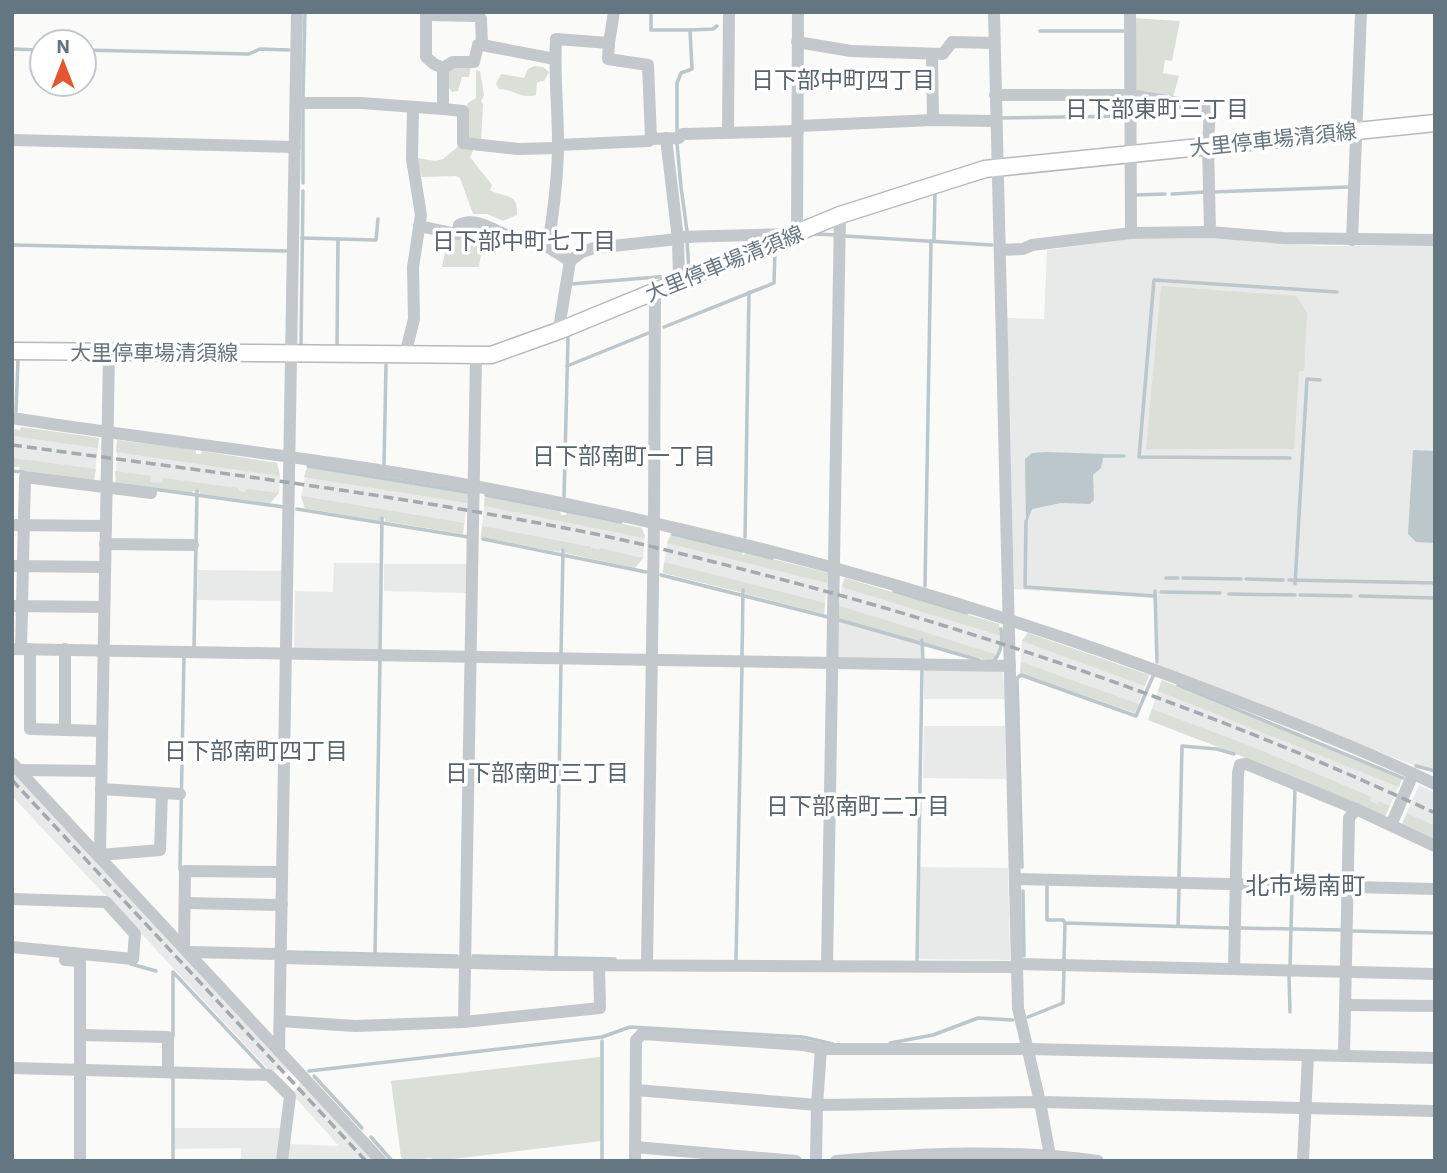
<svg xmlns="http://www.w3.org/2000/svg" width="1447" height="1173" font-family="'IBM Plex Sans','Noto Sans JP',sans-serif">
<rect width="100%" height="100%" fill="#fafaf8"/>
<g fill="#e8e9e9">
<path d="M1209,238L1320,246L1435,245V770L1423,769L1159,665L1156,598L1014,589L1007,318L1044,319L1047,250L1130,239Z"/>
<path d="M12,425L14,429L20,430L21,427L99,438L94,480L19,470L20,467H13L12,469Z"/>
<path d="M117,440L196,450V454H201L202,451L277,463L280,476L279,493L270,503L200,494V492L193,491L192,493L116,483Z"/>
<path d="M307,467L468,493L463,534L385,521V518L381,517L380,521L305,508L301,496Z"/>
<path d="M485,496L560,512L561,515H566L567,513L642,528L645,536L643,558L635,568L565,553V550H561L559,552L481,537Z"/>
<path d="M671,534L742,551V555L748,553L828,573L824,614L746,594L743,590L740,592L663,573L667,543Z"/>
<path d="M334,563H380L379,650L294,648L295,591L333,592Z"/>
<path d="M384,564H468V593L384,591Z"/>
<path d="M198,570L283,571V601L197,600Z"/>
<path d="M845,578L999,624L1001,636L998,655L991,661L924,643V640H921L920,642L838,618L842,583Z"/>
<path d="M838,621L921,645V660L837,659Z"/>
<path d="M1028,633L1149,675L1135,713L1020,673L1022,641Z"/>
<path d="M924,667L1001,669L1003,674L1005,699H924Z"/>
<path d="M1162,680L1402,779L1385,817L1234,753L1148,720Z"/>
<path d="M924,726H1005L1006,779L923,778Z"/>
<path d="M12,770L291,1070H269L12,796Z"/>
<path d="M1419,785L1435,793V842L1401,826Z"/>
<path d="M920,867L1008,868L1010,960L919,959Z"/>
<path d="M301,1081L376,1161H286L288,1144L339,1146L293,1095Z"/>
<path d="M174,1128H281L277,1161H241V1148L174,1149Z"/>
</g>
<g fill="#dadfd7">
<path d="M1132,18L1180,21L1172,61L1165,60L1163,73L1179,76L1173,97L1132,90Z"/>
<path d="M471,65L469,77H462L458,91L452,92L446,84L449,68Z"/>
<path d="M534,66L543,67L549,72L544,81L537,82L536,95C521,99 512,89 499,89L496,84L501,74L524,78L528,69Z"/>
<path d="M476,70L480,71L484,95L481,101L483,104L481,143L468,141L467,107L468,103L476,98Z"/>
<path d="M459,146L474,148L470,157L492,185L490,190C506,199 518,191 517,215L503,221L487,214H473L460,178L456,176L422,177L417,162L418,158L435,161L443,159Z"/>
<path d="M462,227L485,229L479,267H442L448,236Z"/>
<path d="M1161,286L1296,296L1307,313L1304,371H1299L1294,449H1146Z"/>
<path d="M12,425L14,429L20,430L21,427L99,438L98,448L12,436Z"/>
<path d="M117,440L196,450V454H201L202,451L277,463L280,476L116,452Z"/>
<path d="M12,458L96,469L94,480L19,470L20,467H13L12,469Z"/>
<path d="M307,467L468,493L467,503L304,477Z"/>
<path d="M115,471L151,476L150,482L162,483L163,478L238,488V491L245,492L247,489L279,493L270,503L200,494V492L193,491L192,493L116,483Z"/>
<path d="M301,496L464,523L463,534L385,521V518L381,517L380,521L305,508Z"/>
<path d="M485,496L560,512L561,515H566L567,513L642,528L645,538L484,506Z"/>
<path d="M482,526L581,545V546H591V548L599,550L600,548L643,558L635,568L565,553V550H561L559,552L481,537Z"/>
<path d="M671,534L742,551V555L748,553L828,573L827,583L667,543Z"/>
<path d="M664,562L825,603L824,614L746,594L743,590L740,592L663,573Z"/>
<path d="M845,578L999,624L1001,636L842,587Z"/>
<path d="M840,606L998,655L991,661L924,643V640H921L920,642L838,618Z"/>
<path d="M1028,633L1149,675L1145,686L1022,641Z"/>
<path d="M1021,662L1139,704L1135,713L1020,673Z"/>
<path d="M1162,680L1402,779L1399,787L1158,691Z"/>
<path d="M1152,709L1248,745L1372,797L1370,801L1377,804L1379,801L1390,806L1385,817L1234,753L1148,720Z"/>
<path d="M1407,813L1435,826V842L1401,826Z"/>
<path d="M600,1057L601,1141L437,1161L430,1158L404,1161L401,1157L391,1081Z"/>
</g>
<g fill="#bbc7cb">
<path d="M1413,450L1435,451V543L1416,542L1408,534Z"/>
<path d="M1046,452L1104,454L1101,468L1093,475L1094,500L1090,504L1061,503L1032,509L1026,525L1025,459L1032,453Z"/>
</g>
<g fill="none" stroke-linecap="round" stroke-linejoin="round">
<g stroke="#bbc7cb" stroke-width="3.5">
<path d="M651,12V30H690"/>
<path d="M1040,31H1126"/>
<path d="M12,49L42,50"/>
<path d="M84,50L249,54L260,49L289,50"/>
<path d="M303,99L305,12"/>
<path d="M999,118L1126,116"/>
<path d="M677,132V83L681,73L692,69L690,30L713,29L717,26"/>
<path d="M677,143L681,187L687,231"/>
<path d="M303,183V109"/>
<path d="M1212,192L1349,187"/>
<path d="M1172,194L1206,192"/>
<path d="M1135,195L1165,194"/>
<path d="M814,234L837,235"/>
<path d="M845,236L992,245"/>
<path d="M302,238L376,240L378,219"/>
<path d="M934,241L935,191"/>
<path d="M12,245L286,251"/>
<path d="M689,270L687,241H691"/>
<path d="M571,284L670,276"/>
<path d="M664,327L774,283L775,250"/>
<path d="M301,344L303,191"/>
<path d="M337,345L338,239"/>
<path d="M567,366L651,332"/>
<path d="M16,411L18,360"/>
<path d="M1102,456H1124"/>
<path d="M1290,458L1139,457L1154,280L1337,292"/>
<path d="M384,465L386,365"/>
<path d="M308,466L467,492"/>
<path d="M12,471L24,472"/>
<path d="M153,489L284,507"/>
<path d="M486,495L621,522"/>
<path d="M564,497L568,338"/>
<path d="M297,509L468,537"/>
<path d="M1026,521L1025,587L1155,596"/>
<path d="M673,534L772,558"/>
<path d="M745,537L749,292"/>
<path d="M483,539L646,572"/>
<path d="M661,575L828,617"/>
<path d="M1166,578H1178"/>
<path d="M1183,578L1241,579"/>
<path d="M1246,579L1283,580"/>
<path d="M1289,580L1435,583"/>
<path d="M1295,584L1307,379L1320,380"/>
<path d="M925,586L931,241"/>
<path d="M894,591L967,613"/>
<path d="M1155,591L1157,662"/>
<path d="M1161,592L1220,593"/>
<path d="M1229,594L1295,595"/>
<path d="M1300,595L1351,596"/>
<path d="M1360,596L1435,598"/>
<path d="M839,620L979,660"/>
<path d="M922,640L923,660"/>
<path d="M194,648L197,491"/>
<path d="M380,651L382,518"/>
<path d="M561,654L563,550"/>
<path d="M742,658L743,590"/>
<path d="M993,662C1001,653 1003,641 1001,629"/>
<path d="M1178,685L1403,778"/>
<path d="M1416,766L1435,771"/>
<path d="M1022,867L1017,678L1021,675L1136,716L1153,676"/>
<path d="M180,870L184,655"/>
<path d="M1179,877L1182,746L1217,749L1234,754"/>
<path d="M1292,879L1295,790"/>
<path d="M1047,886V920H1063L1065,923"/>
<path d="M1023,891L1024,956"/>
<path d="M1178,926L1179,889"/>
<path d="M1239,928L1342,930"/>
<path d="M1352,931L1435,933"/>
<path d="M288,952L457,956"/>
<path d="M375,954L380,658"/>
<path d="M473,956L615,959"/>
<path d="M556,959L561,662"/>
<path d="M736,960L742,665"/>
<path d="M1064,960L1065,923L1229,928"/>
<path d="M917,962L922,668"/>
<path d="M131,964L156,971"/>
<path d="M1290,966L1292,892"/>
<path d="M1289,976L1290,1012"/>
<path d="M1028,1017L1063,1003L1064,970"/>
<path d="M173,1036V972L265,1070"/>
<path d="M890,1043L933,1035L978,1018L1013,1020"/>
<path d="M309,1071L602,1037L630,1027L803,1037L833,1044"/>
<path d="M314,1076L362,1128"/>
<path d="M371,1137L392,1161"/>
<path d="M173,1161V1076"/>
<path d="M602,1161V1041"/>
</g>
<defs>
<path id="major" d="M12,351L491,355L561,330L840,215L985,169L1435,123"/>
</defs>
<use href="#major" stroke="#b5babe" stroke-width="19"/>
<g stroke="#c3c8cc" stroke-width="12">
<path d="M426,12V57L434,64L443,68"/>
<path d="M994,12L1018,1008L1040,1102L1051,1161"/>
<path d="M1130,12L1131,233"/>
<path d="M797,42L851,51L943,54L952,42L994,43"/>
<path d="M609,43L614,12"/>
<path d="M482,45L555,59"/>
<path d="M932,54L933,120"/>
<path d="M995,95H1130L1210,108L1208,145L1210,232"/>
<path d="M296,103H361L443,109V68L453,62H474L478,45H482L481,19L478,16L426,15"/>
<path d="M443,109L463,111V143L518,149L558,148"/>
<path d="M798,126L933,120L995,121"/>
<path d="M728,132L729,12"/>
<path d="M666,138L678,239L679,281"/>
<path d="M12,140L295,147"/>
<path d="M558,145L649,141L651,139"/>
<path d="M419,226L457,234L459,225C475,216 495,231 509,236C522,240 535,244 548,247"/>
<path d="M797,232L798,12"/>
<path d="M678,237L790,234"/>
<path d="M1352,240L1361,12"/>
<path d="M1000,250L1023,249L1032,245L1131,233L1210,232L1283,238L1435,240"/>
<path d="M570,261L582,252L594,248L678,239"/>
<path d="M561,330L560,322L570,261L548,247C553,213 558,178 558,143C558,109 554,74 556,39L609,43L608,59L648,65L651,139L679,138L682,134L798,131"/>
<path d="M405,355L414,319L413,267L421,215L412,159L413,107"/>
<path d="M12,418C166,442 321,458 474,486C728,533 975,600 1216,693C1289,721 1364,750 1435,784"/>
<path d="M12,525L106,526"/>
<path d="M105,544L193,545"/>
<path d="M12,566L105,567"/>
<path d="M12,606L104,607"/>
<path d="M12,649L1010,666"/>
<path d="M21,649L25,477L151,493"/>
<path d="M30,649V729L102,731"/>
<path d="M65,649V730"/>
<path d="M12,763L381,1161"/>
<path d="M19,770L101,771"/>
<path d="M101,789L180,794"/>
<path d="M1391,825L1413,774"/>
<path d="M100,855L109,353"/>
<path d="M100,855L160,850L162,793"/>
<path d="M1015,879L1435,889"/>
<path d="M12,899L106,902L135,934L133,959L12,947"/>
<path d="M185,903L282,905"/>
<path d="M184,947L185,871L282,872"/>
<path d="M189,952L281,954"/>
<path d="M281,958L553,965L1017,967"/>
<path d="M65,960L80,961V1161"/>
<path d="M1017,964L1435,974"/>
<path d="M647,965L654,522L655,292"/>
<path d="M827,966L840,215"/>
<path d="M1234,969L1238,773L1240,765L1246,764L1356,809L1435,846"/>
<path d="M1345,1005L1435,1006"/>
<path d="M280,1021L355,1026L464,1022L600,1008L599,965"/>
<path d="M464,1022L476,356"/>
<path d="M80,1035L168,1037V1066"/>
<path d="M279,1051L297,12"/>
<path d="M1344,1056L1349,818L1356,809"/>
<path d="M12,1068L269,1075L290,1096L282,1161"/>
<path d="M636,1090L817,1105L1040,1102L1435,1111"/>
<path d="M635,1147L796,1161"/>
<path d="M635,1161L636,1040L642,1034L803,1045L821,1049H1028L1435,1058"/>
<path d="M816,1161L817,1105L821,1049"/>
<path d="M836,1161C923,1153 1011,1149 1098,1161"/>
<path d="M1303,1161L1308,1055"/>
</g>
<use href="#major" stroke="#fff" stroke-width="16"/>
<g stroke="#a2aab0" stroke-width="3.5" stroke-dasharray="10 5" stroke-linecap="butt">
<path d="M12,445C198,470 385,493 570,529C633,541 695,557 757,573C990,633 1217,712 1435,813"/>
<path d="M12,780L366,1161"/>
</g>
</g>
<g text-anchor="middle" dominant-baseline="central" stroke-width="7" stroke-linejoin="round" paint-order="stroke">
<g font-size="21" fill="#657683" stroke="#fff">
<text transform="translate(1273 139) rotate(-6)">大里停車場清須線</text>
<text transform="translate(724 263) rotate(-22)">大里停車場清須線</text>
<text x="154" y="352">大里停車場清須線</text>
</g>
<g font-size="23" fill="#57646e" stroke="#fff">
<text x="843" y="79">日下部中町四丁目</text>
<text x="1157" y="108">日下部東町三丁目</text>
<text x="524" y="240">日下部中町七丁目</text>
<text x="624" y="455">日下部南町一丁目</text>
<text x="256" y="750">日下部南町四丁目</text>
<text x="537" y="772">日下部南町三丁目</text>
<text x="858" y="805">日下部南町二丁目</text>
</g>
<g font-size="24" fill="#57646e" stroke="#fff">
<text x="1305" y="885">北市場南町</text>
</g>
</g>
<rect width="1447" height="1173" fill="none" stroke="#657683" stroke-width="28"/>
<g transform="translate(63 63)"><circle r="33" fill="#ffffff" stroke="#c1c8cd" stroke-width="2"/>
<path d="M0-5L12 26L0 18L-12 26Z" fill="#e4572e"/>
<text y="-10" font-size="19" font-weight="bold" text-anchor="middle" fill="#657683">N</text>
</g>
</svg>
